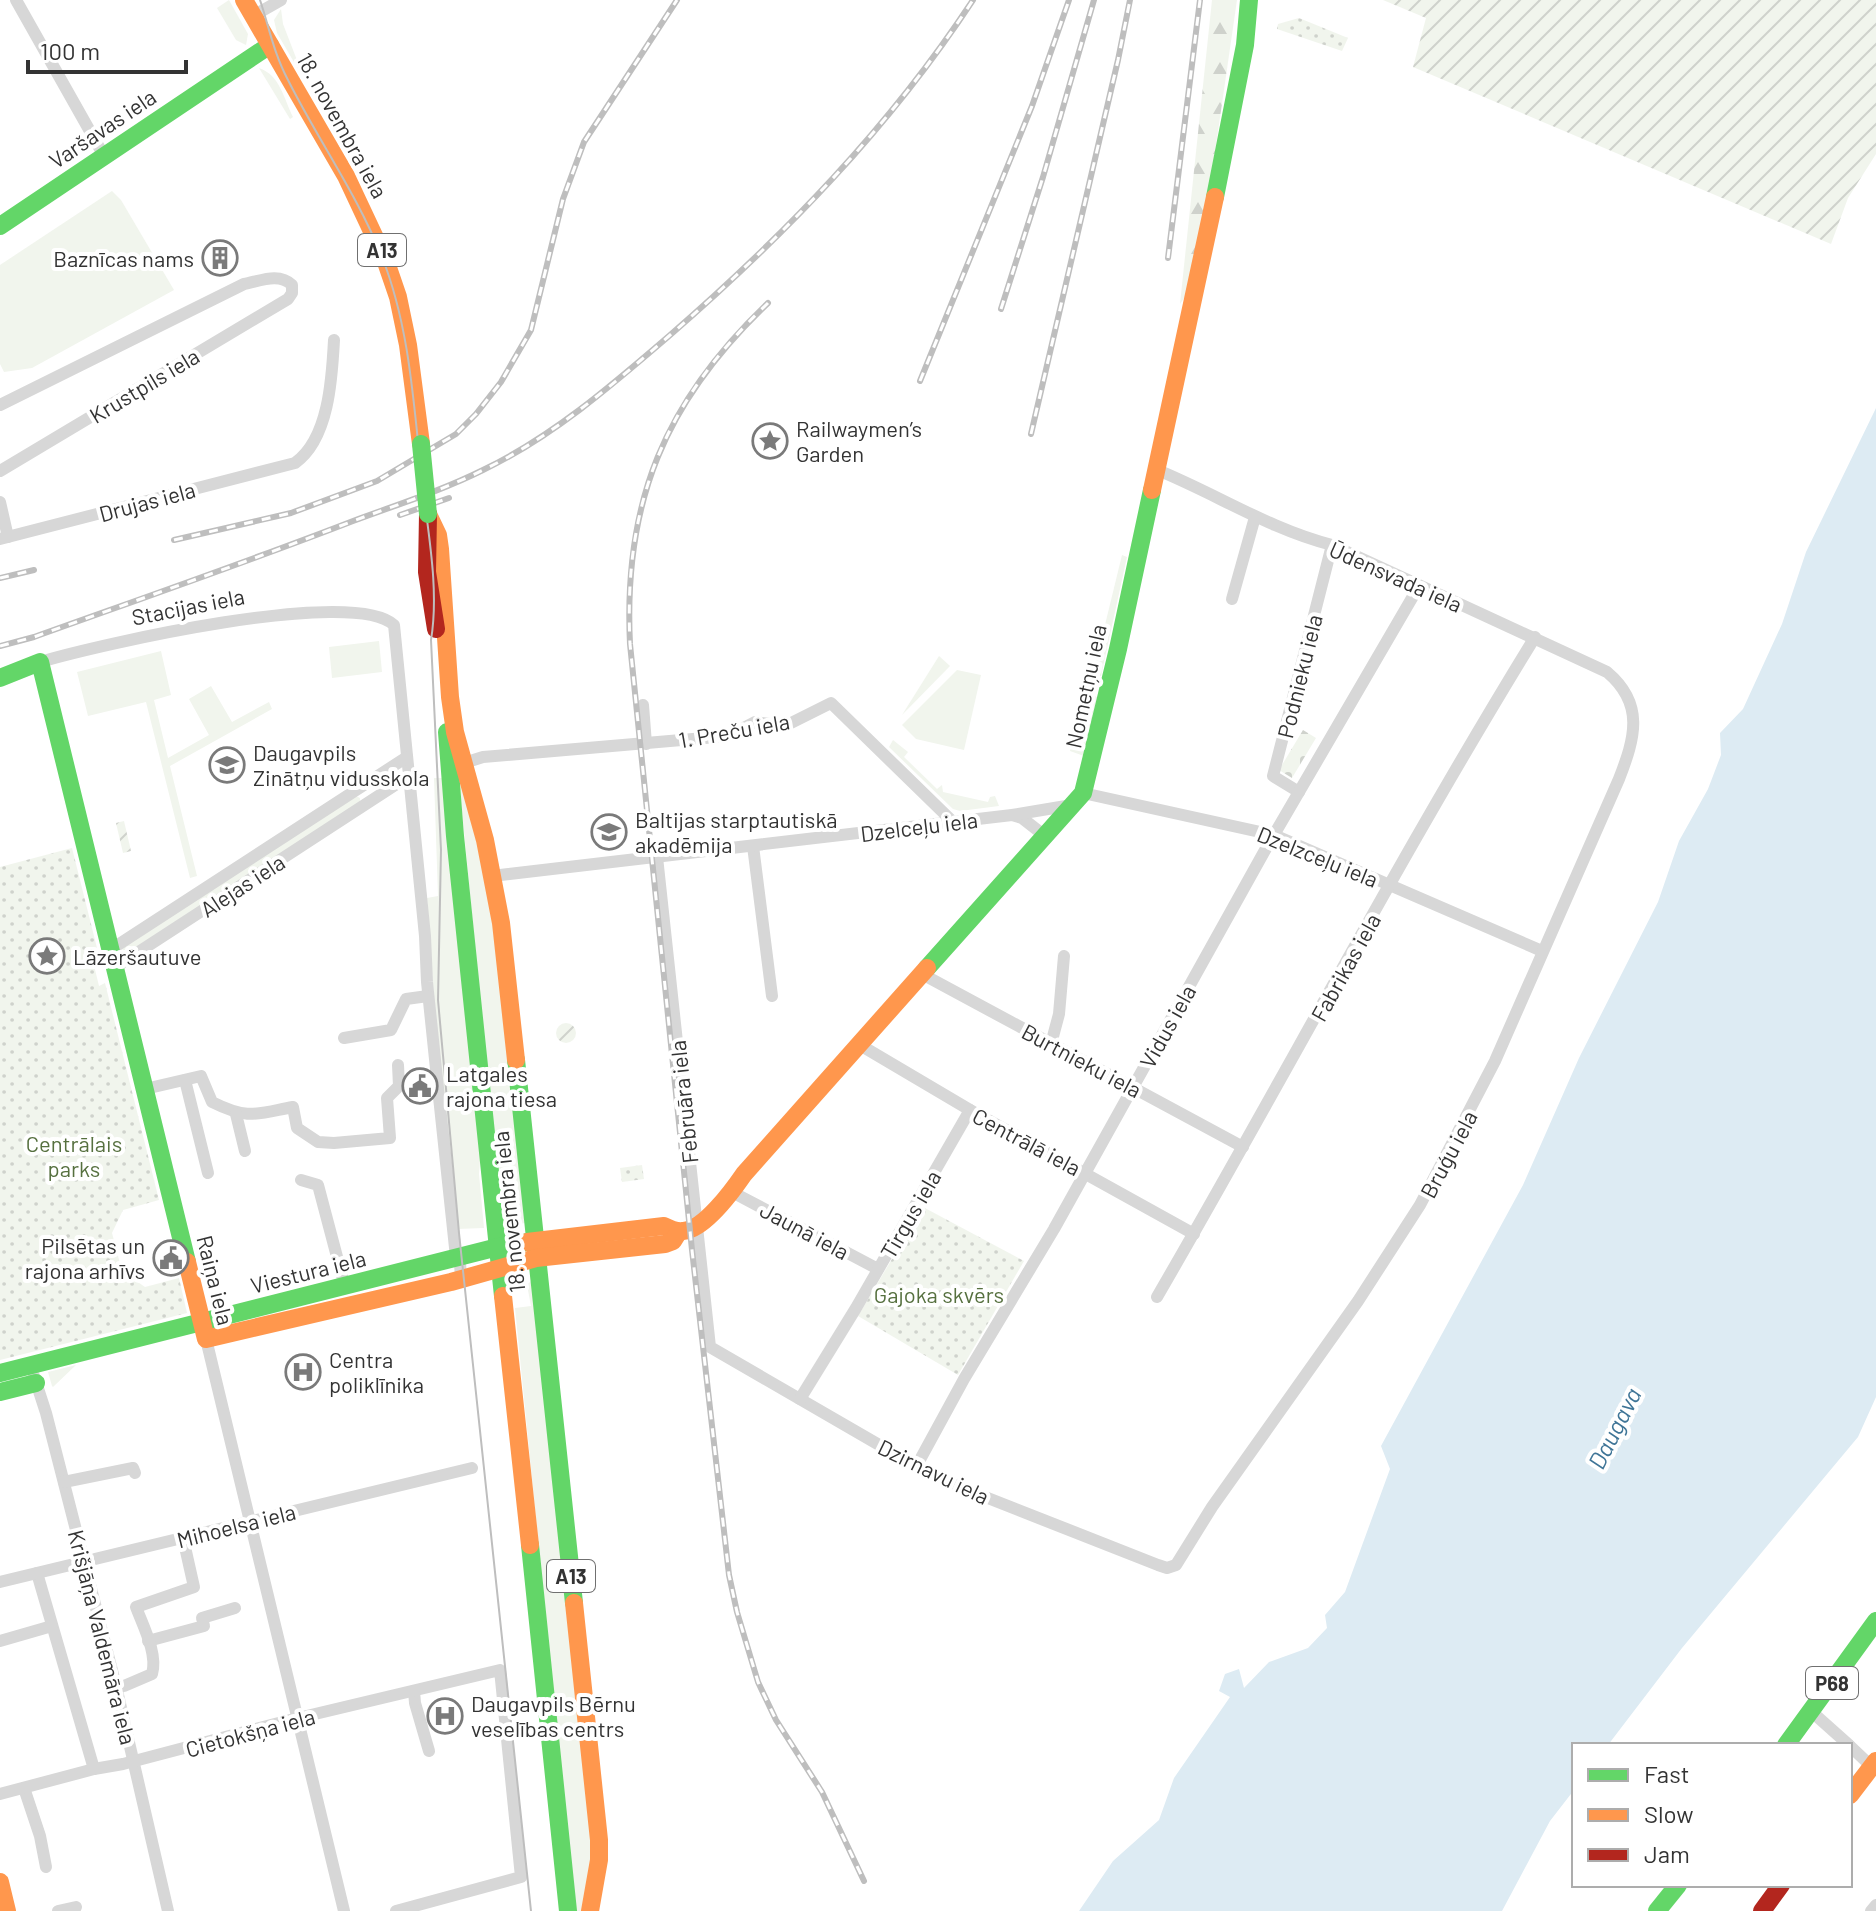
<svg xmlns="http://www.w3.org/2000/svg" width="1876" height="1911" font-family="Barlow,sans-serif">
<defs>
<pattern id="forest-firs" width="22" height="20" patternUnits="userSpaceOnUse" patternTransform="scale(2)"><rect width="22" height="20" fill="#f1f5ed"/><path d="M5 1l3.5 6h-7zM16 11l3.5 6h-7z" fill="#cfd2cc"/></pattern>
<pattern id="cemetery-stones" width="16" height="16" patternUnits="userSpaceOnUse" patternTransform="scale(2)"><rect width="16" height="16" fill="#f1f5ed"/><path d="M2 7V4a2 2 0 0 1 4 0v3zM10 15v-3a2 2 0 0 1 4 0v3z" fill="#cfd2cc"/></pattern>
<pattern id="park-dots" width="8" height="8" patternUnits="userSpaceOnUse" patternTransform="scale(2)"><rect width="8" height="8" fill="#f1f5ed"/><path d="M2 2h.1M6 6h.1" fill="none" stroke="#cfd2cc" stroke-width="1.8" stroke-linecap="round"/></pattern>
<pattern id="garden-furrows" width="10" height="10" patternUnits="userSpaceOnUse" patternTransform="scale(2)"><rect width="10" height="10" fill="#f1f5ed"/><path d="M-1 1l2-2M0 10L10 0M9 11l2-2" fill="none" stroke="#cfd2cc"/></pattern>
</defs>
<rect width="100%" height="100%" fill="#fff"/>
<g fill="#f1f5ed">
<path d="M229,0L248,34L246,45L236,40L217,8Z"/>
<path d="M281,9L283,24L300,68L298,69L277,33L274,20Z"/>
<path d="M259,68C280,75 284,99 293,117L290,119Z"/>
<path d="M112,191L121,200L174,290L32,368L4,372L0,364V265Z"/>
<path d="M1122,555L1127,557L1101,676H1098L1094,670Z"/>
<path d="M379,641L382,672L332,678L329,647Z"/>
<path d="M161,651L171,695L154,700L168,758L209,735L189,699L211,686L232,722L269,702L272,709L170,766L197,876L190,878L146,702L88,716L77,672Z"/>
<path d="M939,656L950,666L902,715Z"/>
<path d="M957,670L981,675L964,750L916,739L902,725Z"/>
<path d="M1083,692L1097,697L1084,756L1070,751L1072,741L1079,742L1089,697L1083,695Z"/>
<path d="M893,740L908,752L904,757L937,789L942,785L943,792L988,802L990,797L995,796L999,806L960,811L953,809L889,747Z"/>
<path d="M461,776L490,893L526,1223L502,1226L460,790Z"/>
<path d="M434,778H445L481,1147L479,1174L484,1228L457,1229L434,999L427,898L438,896Z"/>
<path d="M356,796L360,798V802L124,955L122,948Z"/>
<path d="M533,1279L593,1850L583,1911H575L515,1308L531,1306L527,1285Z"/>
<path d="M76,1365L53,1387L52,1386L48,1372Z"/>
</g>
<path fill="url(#forest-firs)" d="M1212,0H1237L1204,228L1187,294L1180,304Z"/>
<path fill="url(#cemetery-stones)" d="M1303,730L1316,738L1292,778L1279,770Z"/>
<g fill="url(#park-dots)">
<path d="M1299,18L1348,38L1342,51L1277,29L1278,24Z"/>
<path d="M72,848L97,948L91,953L99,986L105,983L159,1200L123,1210L112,1233L122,1271L145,1287L179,1278L187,1313L0,1360V867Z"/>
<path d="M642,1165L644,1179L622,1182L620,1168Z"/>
<path d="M923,1207L1024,1261L958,1375L858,1316Z"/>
</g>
<g fill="url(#garden-furrows)">
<path d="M1383,0H1876V154L1848,198L1831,244L1413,67L1426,18Z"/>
<path d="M124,821L131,851L123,853L116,823Z"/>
<circle cx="566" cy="1033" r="10"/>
</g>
<path fill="#ddebf3" d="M1876,408V1397L1858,1437L1682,1648L1608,1745H1574V1790L1550,1821L1502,1911H1079L1113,1861L1159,1820L1174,1778L1230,1697L1219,1691L1225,1674L1239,1669L1244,1688L1269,1662L1308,1648L1327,1628L1325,1615L1345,1592L1390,1469L1381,1446L1523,1185L1579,1058L1658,902L1679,841L1708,789L1721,755L1720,733L1743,709L1782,624L1806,552Z"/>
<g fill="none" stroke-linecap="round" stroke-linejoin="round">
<g stroke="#d7d7d7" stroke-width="12">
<path d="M16,0L104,156"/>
<path d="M253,16L281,0"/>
<path d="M0,405L244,284C260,281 279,272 292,285V293L288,299L0,471"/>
<path d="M0,502L8,537"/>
<path d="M0,539L295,463C329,439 332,378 334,340"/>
<path d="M1232,599L1255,517"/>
<path d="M40,662C97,645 353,586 394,625L425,936L427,982L436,1069L456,1257L460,1263L461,1278"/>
<path d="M643,705L646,744"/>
<path d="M464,763L483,757L728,736L755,722L785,726L831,703L953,822"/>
<path d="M1299,792L1273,776L1332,545"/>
<path d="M1083,793L1274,835L1542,951"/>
<path d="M1012,815L1022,818L1045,836"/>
<path d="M753,846L772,996"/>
<path d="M657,857L710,1347L919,1468L970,1491L1158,1565L1167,1568L1176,1565L1212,1507L1358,1301L1420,1205L1495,1061L1619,779C1635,738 1645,704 1607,672L1332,545C1269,529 1215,493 1155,469"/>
<path d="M492,876L1012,815L1072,805"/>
<path d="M110,950L407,757"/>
<path d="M114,968L409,776"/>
<path d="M922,974L1243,1147"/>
<path d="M344,1038L391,1030L406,999L428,996"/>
<path d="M1051,1044L1059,1014L1064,956"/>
<path d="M860,1045L970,1110L1194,1234"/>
<path d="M185,1080L208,1173"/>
<path d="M145,1089L201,1076L212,1102C248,1120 256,1114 293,1107L297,1128L318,1142L334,1143L390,1138L387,1098L399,1086L398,1065"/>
<path d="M236,1114L245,1151"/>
<path d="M301,1180L318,1185L345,1287"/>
<path d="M732,1192L878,1269"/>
<path d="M1157,1297C1284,1078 1402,853 1535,637"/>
<path d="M206,1339L344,1911"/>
<path d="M34,1376L46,1413L116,1686L168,1911"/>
<path d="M800,1399L856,1308L970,1110"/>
<path d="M916,1467L964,1379L1054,1229L1264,852L1419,586"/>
<path d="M64,1482L133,1468L135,1473"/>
<path d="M37,1573L94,1769"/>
<path d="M0,1582L472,1468"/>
<path d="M0,1641L52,1626"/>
<path d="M148,1641L204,1626L202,1618L235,1608"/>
<path d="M116,1686H124L152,1674C158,1654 143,1626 136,1607L194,1587L183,1538"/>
<path d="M414,1691L415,1703L429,1751"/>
<path d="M1812,1712L1849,1745"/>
<path d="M1850,1746L1874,1769"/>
<path d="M24,1788L40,1836L46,1867"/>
<path d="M0,1794L94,1769L123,1764L294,1719L500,1670L521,1877L396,1911"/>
<path d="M58,1911L76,1907"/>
<path d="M1871,1911L1876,1905"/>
</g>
<g stroke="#63d668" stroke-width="18">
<path d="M1215,197L1245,45L1249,0"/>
<path d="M0,226L270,45"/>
<path d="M0,678L40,662L187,1262"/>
<path d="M447,732L455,836L503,1296"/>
<path d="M927,968L1083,793L1118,649L1152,490"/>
<path d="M516,1060L574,1603"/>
<path d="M0,1373L498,1247L527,1242"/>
<path d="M0,1392L36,1383"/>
<path d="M530,1545L568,1911"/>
<path d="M1786,1745L1876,1621"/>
<path d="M1657,1911L1678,1885"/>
</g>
<g stroke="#ff974d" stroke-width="18">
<path d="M244,0L346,176L385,259L398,297L408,345L421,444"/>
<path d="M1152,490L1215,197"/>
<path d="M428,514L438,535L440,549L450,697L455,732L485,840L501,923L516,1060"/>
<path d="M527,1242L664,1226C670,1229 676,1232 683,1231C704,1230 733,1190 744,1174L927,968"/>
<path d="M187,1262L206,1339L451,1282L536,1258L665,1244L673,1241L678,1233"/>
<path d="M503,1296L530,1545"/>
<path d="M574,1603L599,1840V1860L590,1911"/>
<path d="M1850,1795L1876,1761"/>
<path d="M0,1882L7,1911"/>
</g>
<g stroke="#b3261e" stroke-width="18">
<path d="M428,514L427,572L436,629"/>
<path d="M1762,1911L1781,1885"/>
</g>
<path stroke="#bebebe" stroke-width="2" d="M260,0C269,27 274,54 288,80C318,140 357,194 382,257C411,330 414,412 423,489C429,538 439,592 431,640L441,850L438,1000L459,1233L531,1911"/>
<defs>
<g id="rail">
<path d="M1168,258L1200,0"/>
<path d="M768,303C665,401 623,502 630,644L692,1250L729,1575L737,1612L758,1682L776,1720L822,1792L864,1881"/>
<path d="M1001,309L1043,177L1094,0"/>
<path d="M920,381L1032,106L1069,0"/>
<path d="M1031,434L1118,60L1130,0"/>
<path d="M400,515L449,498"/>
<path d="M174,540L291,513L377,481L456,434L476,414L501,382L531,330L563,199L584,142L677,0"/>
<path d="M0,578L34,570"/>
<path d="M0,646L34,637C140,599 247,562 353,521C396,505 441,491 483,470C552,437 611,386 669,336C784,236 889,128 973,0"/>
</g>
</defs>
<use href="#rail" stroke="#bebebe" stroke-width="6"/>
<use href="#rail" stroke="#fff" stroke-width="3" stroke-dasharray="9" stroke-linecap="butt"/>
<path stroke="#63d668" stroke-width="18" d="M421,444L428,514"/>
</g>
<defs>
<symbol id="building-ring" viewBox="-11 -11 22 22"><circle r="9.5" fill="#fff" stroke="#7a7a7a" stroke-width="1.5"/><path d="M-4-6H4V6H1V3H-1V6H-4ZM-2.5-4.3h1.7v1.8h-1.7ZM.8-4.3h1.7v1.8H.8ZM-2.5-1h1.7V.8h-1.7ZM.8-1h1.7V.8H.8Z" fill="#7a7a7a"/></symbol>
<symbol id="sight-ring" viewBox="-11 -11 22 22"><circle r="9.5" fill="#fff" stroke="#7a7a7a" stroke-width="1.5"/><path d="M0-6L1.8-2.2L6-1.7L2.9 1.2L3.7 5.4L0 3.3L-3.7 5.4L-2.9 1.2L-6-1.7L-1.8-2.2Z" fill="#7a7a7a"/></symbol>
<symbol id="school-ring" viewBox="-11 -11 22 22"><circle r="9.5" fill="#fff" stroke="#7a7a7a" stroke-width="1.5"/><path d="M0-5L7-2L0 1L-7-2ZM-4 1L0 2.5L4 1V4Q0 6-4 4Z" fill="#7a7a7a"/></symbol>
<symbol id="university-ring" viewBox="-11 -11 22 22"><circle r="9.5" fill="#fff" stroke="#7a7a7a" stroke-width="1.5"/><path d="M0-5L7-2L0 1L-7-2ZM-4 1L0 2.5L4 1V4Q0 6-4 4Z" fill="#7a7a7a"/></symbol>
<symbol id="civic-ring" viewBox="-11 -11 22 22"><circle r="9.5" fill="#fff" stroke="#7a7a7a" stroke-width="1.5"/><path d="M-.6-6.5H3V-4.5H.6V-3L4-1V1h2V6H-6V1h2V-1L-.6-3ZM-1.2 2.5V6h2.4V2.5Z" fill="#7a7a7a"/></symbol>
<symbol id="hospital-ring" viewBox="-11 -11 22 22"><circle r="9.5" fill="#fff" stroke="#7a7a7a" stroke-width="1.5"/><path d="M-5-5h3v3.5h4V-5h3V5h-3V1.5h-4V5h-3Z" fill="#7a7a7a"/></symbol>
</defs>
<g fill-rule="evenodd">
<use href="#building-ring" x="200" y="238" width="40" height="40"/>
<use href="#sight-ring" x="750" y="421" width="40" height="40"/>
<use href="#school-ring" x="207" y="745" width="40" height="40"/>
<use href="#university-ring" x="589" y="812" width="40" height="40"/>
<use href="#sight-ring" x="27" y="936" width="40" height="40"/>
<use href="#civic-ring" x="400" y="1066" width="40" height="40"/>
<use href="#civic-ring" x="151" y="1238" width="40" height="40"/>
<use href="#hospital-ring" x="283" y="1352" width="40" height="40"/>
<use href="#hospital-ring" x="425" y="1696" width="40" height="40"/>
</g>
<g text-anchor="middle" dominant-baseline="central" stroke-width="8" stroke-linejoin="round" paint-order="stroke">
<g fill="#fff" stroke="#707070" stroke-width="2">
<rect x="358" y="234" width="48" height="32" rx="6"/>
<rect x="547" y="1560" width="48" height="32" rx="6"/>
<rect x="1806" y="1667" width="52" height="32" rx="6"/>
</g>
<g font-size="20" font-weight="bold" fill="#333">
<text x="382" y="250">A13</text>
<text x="571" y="1576">A13</text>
<text x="1832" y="1683">P68</text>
</g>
<g font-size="22" fill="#333" stroke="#fff">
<text transform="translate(343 125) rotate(61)">18. novembra iela</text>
<text transform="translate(102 128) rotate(-34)">Varšavas iela</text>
<text transform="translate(144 385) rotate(-31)">Krustpils iela</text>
<text transform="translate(147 501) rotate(-15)">Drujas iela</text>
<text transform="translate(1396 576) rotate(24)">Ūdensvada iela</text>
<text transform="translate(188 606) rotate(-11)">Stacijas iela</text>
<text transform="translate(1299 676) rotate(-76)">Podnieku iela</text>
<text transform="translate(1085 686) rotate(-78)">Nometņu iela</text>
<text transform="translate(734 730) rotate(-10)">1. Preču iela</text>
<text transform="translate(919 826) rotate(-7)">Dzelceļu iela</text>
<text transform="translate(1318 856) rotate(22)">Dzelzceļu iela</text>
<text transform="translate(242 885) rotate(-33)">Alejas iela</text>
<text transform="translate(1345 967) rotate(-61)">Fabrikas iela</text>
<text transform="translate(1167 1026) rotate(-61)">Vidus iela</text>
<text transform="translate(1082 1060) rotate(28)">Burtnieku iela</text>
<text transform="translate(683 1102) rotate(-96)">Februāra iela</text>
<text transform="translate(1027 1141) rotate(28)">Centrālā iela</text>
<text transform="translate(1448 1154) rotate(-62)">Bruģu iela</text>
<text transform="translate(508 1212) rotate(-96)">18. novembra iela</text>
<text transform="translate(910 1214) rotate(-60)">Tirgus iela</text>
<text transform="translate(805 1230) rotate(28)">Jaunā iela</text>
<text transform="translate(308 1271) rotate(-14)">Viestura iela</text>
<text transform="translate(216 1280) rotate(76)">Raiņa iela</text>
<text transform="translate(934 1471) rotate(26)">Dzirnavu iela</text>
<text transform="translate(236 1525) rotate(-14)">Mihoelsa iela</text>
<text transform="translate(103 1637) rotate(76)">Krišjāņa Valdemāra iela</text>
<text transform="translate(250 1732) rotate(-15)">Cietokšņa iela</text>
</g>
<g font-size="22" fill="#333" stroke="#fff" text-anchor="start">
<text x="194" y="258" text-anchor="end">Baznīcas nams</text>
<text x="796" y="428">Railwaymen’s<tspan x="796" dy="25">Garden</tspan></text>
<text x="253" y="752">Daugavpils<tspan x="253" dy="25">Zinātņu vidusskola</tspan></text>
<text x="635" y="819">Baltijas starptautiskā<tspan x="635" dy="25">akadēmija</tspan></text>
<text x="73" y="956">Lāzeršautuve</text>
<text x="446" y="1073">Latgales<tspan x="446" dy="25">rajona tiesa</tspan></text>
<text x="145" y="1245" text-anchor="end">Pilsētas un<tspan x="145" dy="25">rajona arhīvs</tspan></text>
<text x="329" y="1359">Centra<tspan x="329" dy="25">poliklīnika</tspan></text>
<text x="471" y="1703">Daugavpils Bērnu<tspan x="471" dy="25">veselības centrs</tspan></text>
</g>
<g font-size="22" fill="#56703f" stroke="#fff">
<text x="74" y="1143">Centrālais<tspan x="74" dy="25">parks</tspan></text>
<text x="939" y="1294">Gajoka skvērs</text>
</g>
<g font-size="24" font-style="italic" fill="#3f7597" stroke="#fff">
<text transform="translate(1614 1428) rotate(-63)">Daugava</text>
</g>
</g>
<rect x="1572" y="1743" width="280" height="144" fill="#ffffff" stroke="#adadad" stroke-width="2"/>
<rect x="1588" y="1769" width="40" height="12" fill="#63d668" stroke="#adadad" stroke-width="2"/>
<text x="1644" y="1783" font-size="24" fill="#333333">Fast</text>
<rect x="1588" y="1809" width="40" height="12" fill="#ff974d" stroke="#adadad" stroke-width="2"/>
<text x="1644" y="1823" font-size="24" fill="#333333">Slow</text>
<rect x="1588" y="1849" width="40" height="12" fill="#b3261e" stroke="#adadad" stroke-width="2"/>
<text x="1644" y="1863" font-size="24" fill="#333333">Jam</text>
<path d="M28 60v12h158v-12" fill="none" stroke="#333333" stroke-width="4"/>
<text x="40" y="60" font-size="24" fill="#333333" stroke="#ffffff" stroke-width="6" paint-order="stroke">100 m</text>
</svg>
